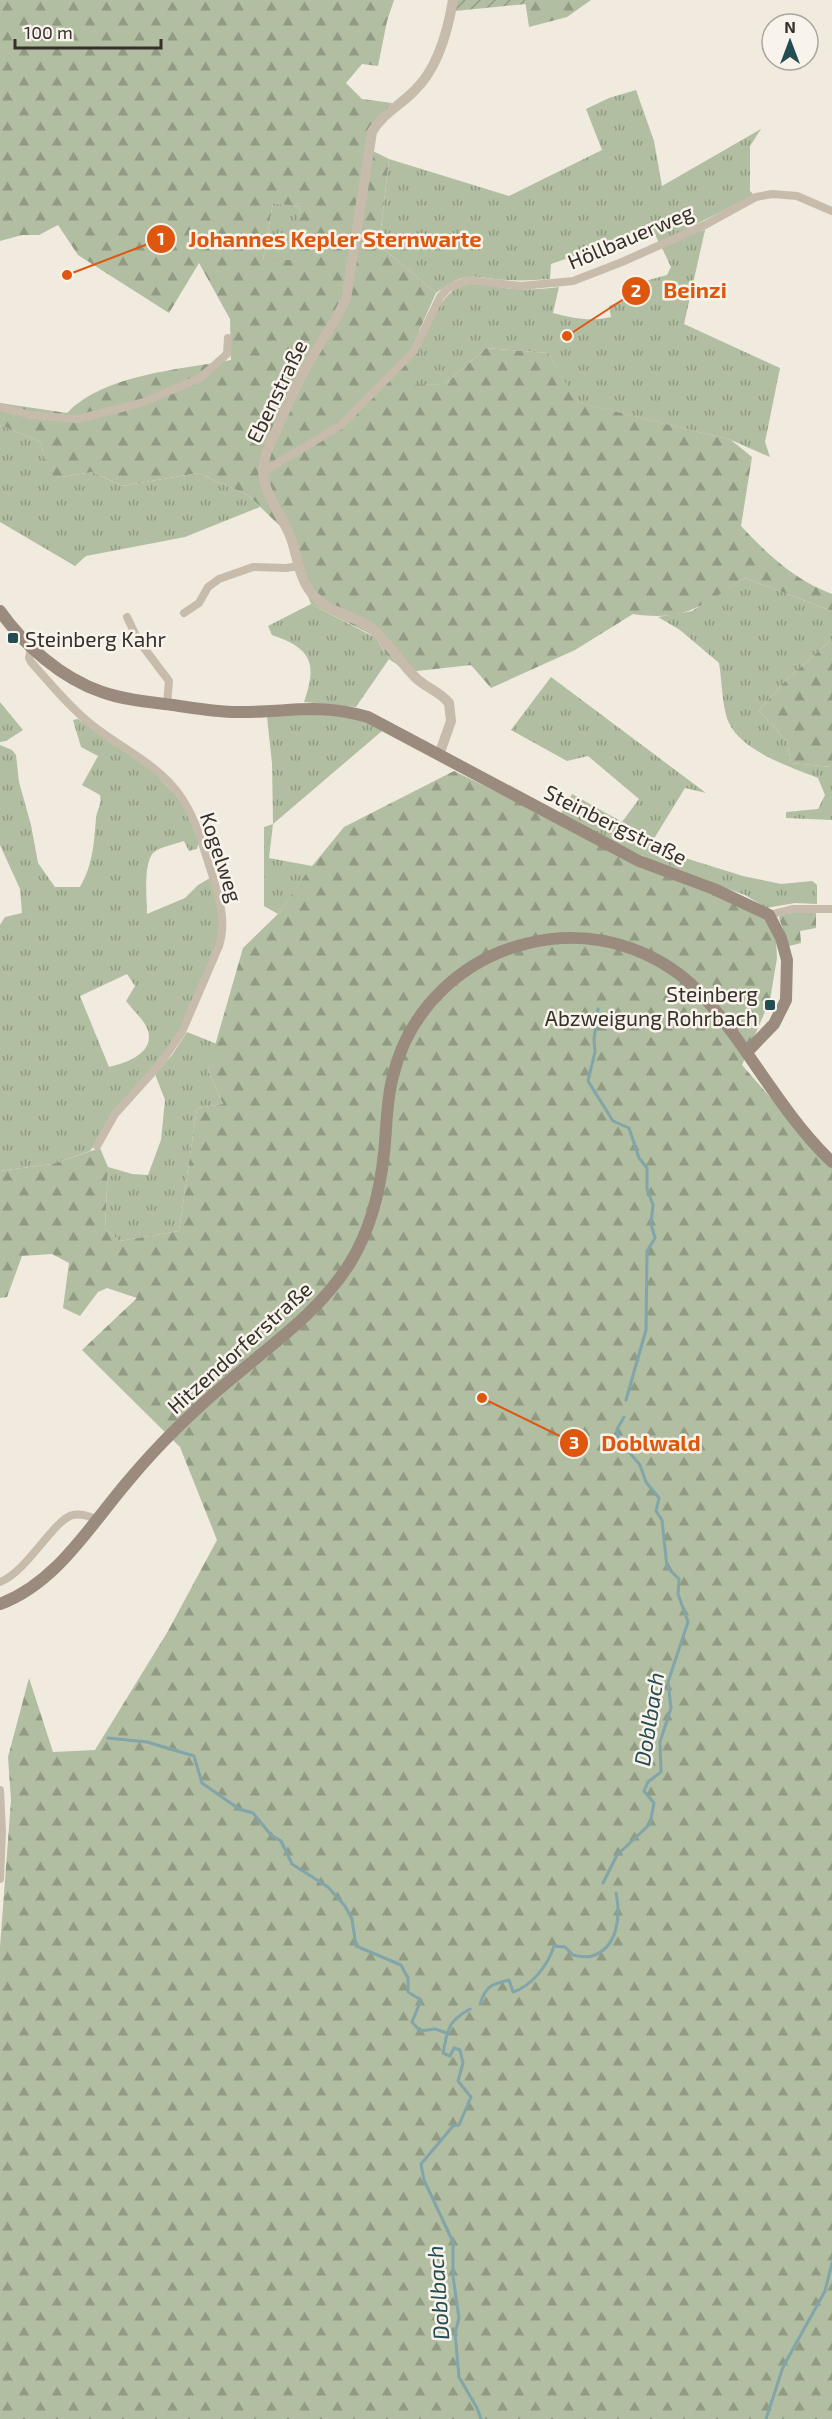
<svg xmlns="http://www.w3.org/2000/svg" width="832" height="2419" font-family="'Exo 2',sans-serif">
<defs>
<pattern id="grass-tufts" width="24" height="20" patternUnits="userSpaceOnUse" patternTransform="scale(1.5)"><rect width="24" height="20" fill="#b1bea1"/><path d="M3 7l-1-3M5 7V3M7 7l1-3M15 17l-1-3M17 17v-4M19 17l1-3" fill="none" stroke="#919b83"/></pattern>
<pattern id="forest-firs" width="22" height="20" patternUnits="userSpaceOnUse" patternTransform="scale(1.5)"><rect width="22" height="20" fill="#b1bea1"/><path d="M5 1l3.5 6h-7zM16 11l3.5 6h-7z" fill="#919b83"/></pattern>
<pattern id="garden-furrows" width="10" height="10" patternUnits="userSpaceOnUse" patternTransform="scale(1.5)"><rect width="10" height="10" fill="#b1bea1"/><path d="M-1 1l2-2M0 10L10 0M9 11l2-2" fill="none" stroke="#919b83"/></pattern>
</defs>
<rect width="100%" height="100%" fill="#f0eadf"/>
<g fill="url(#grass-tufts)" fill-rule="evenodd">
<path d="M636,90L654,141L662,186L761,129L750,146V191L754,195L659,243L654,232L640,233L551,264L550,279C536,280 522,281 507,280C472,278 468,269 436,293L379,245L389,159L509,196L602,150L586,109L609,98Z"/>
<path d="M273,203L300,207L294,261L263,260Z"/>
<path d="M705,230L684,324L780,368L765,442L770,457L731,440L576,402L548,353L486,348L445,384L404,386C416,358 436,283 472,283C485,283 499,288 513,289C528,290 544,289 559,287L553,313C573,318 590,322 611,317L609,306L648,289L645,281L667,275L671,267L662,248L686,235Z"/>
<path d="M0,425L41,442L44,457L37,472L61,477L93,472L122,486L198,473L248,495L260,507L185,537L86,556L75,566L0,522Z"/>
<path d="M745,578L832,611V639L786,680L759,711L787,741L791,763L832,767V820L786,818V812L818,809L825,795L818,778C790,767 742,751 729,723C722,708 722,680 719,663L680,630L658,617L692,611Z"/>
<path d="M311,604L376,638L389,659L356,707L304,702C318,663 311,648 272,635L268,626Z"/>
<path d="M551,677L706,793L685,788L655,837L656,849L743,876L781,884L812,881L817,885V904L795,903L766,908L745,895L663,866L560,815L572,794L622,822L639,799L588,756L567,761L511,730Z"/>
<path d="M0,702L23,730L6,741L0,742Z"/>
<path d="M327,712L369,722L382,731L273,824L269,858L312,866L278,914L264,906V827L273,824L272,763L267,717Z"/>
<path d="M78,719L153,771L181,801L199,841L197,849L189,851L184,841C175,844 165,846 157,850C142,857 147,899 147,914L185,898L198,885L210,878L218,905L221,933L180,1031L90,1151L52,1164L0,1171V925L5,917L22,913L20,889L0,845V745L12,750L16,755L19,782L31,825L38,863L55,887H80C93,865 94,843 96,818C97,810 102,804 100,795L82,785L98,756L81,747L73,720ZM127,974L135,986L126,1001C132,1009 143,1019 147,1028C157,1053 126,1063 109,1067L80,996Z"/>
<path d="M187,1032L217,1044L208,1070L223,1104L197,1108L179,1231L119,1241L105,1228L108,1167L132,1174L148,1175L161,1140L165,1100L155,1074L172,1055Z"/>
</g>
<g fill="url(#forest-firs)" fill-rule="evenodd">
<path d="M0,0H394L387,21L378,66L362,64L346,83L362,99L392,103L365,147L389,159L379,245L436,293L419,331L420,349L405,385L445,384L486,348L548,353L577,402L731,440L752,457L741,526C768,555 795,580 832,594V611L745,578C702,605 686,622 633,614L575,650L491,688L471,665L408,672L389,659L376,637L311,604L283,529L248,495L198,473L122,486L93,472L61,477L36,473L44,457L41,442L0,425V403L67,413C104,374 179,370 231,360L230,319L199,263L169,313L78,255L58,225L39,235H22L0,241ZM273,203L300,207L293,260H263Z"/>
<path d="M525,0H591L567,17L529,27Z"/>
<path d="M832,639V767L791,763L787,741L759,711L786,680Z"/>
<path d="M454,771L639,861L765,917L776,939L777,958L770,1000L742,1065L832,1168V2419H0V1947L11,1800L8,1757L29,1678L53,1752L95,1750L168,1631L217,1540L180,1447L82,1350L137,1298L107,1288L98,1292L80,1316L63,1308L69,1263L52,1254L22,1256L7,1297L0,1298V1171L52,1164L100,1148L108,1167L105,1228L119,1241L179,1231L197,1108L223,1104L208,1070L243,948L278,914L308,871L344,827Z"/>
<path d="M816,911V928L800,931L801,943L789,946L779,918L781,914Z"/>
</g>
<path fill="url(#garden-furrows)" d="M456,0H525L526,4L455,11Z"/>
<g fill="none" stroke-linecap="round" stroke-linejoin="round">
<g stroke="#81a5aa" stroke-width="3">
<path d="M598,1009L594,1039L595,1052L588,1081L613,1121L629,1128L639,1158L647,1168V1189L653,1205L651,1224L655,1238L647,1251L646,1330L626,1400"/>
<path d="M108,1738L147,1742L194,1756L202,1783L239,1809L253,1813L271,1835L281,1841L292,1864L328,1887L345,1906L352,1919L356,1946L401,1965L408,1978V1992L421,2000L412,2022L420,2031L435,2029L447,2033"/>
<path d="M603,1883L617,1855L650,1824L654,1803L644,1791L648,1782L661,1772L660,1742L671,1708L668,1682L688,1622L678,1594L679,1579L667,1567L662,1520L656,1511L659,1498L646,1482L640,1465L618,1439L617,1429L624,1417"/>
<path d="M480,2004C486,1986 491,1984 509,1980L513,1992C532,1986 548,1965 554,1946L565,1947L573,1955C578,1956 587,1958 592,1956C618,1948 621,1915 616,1893"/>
<path d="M470,2009C447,2022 448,2029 443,2053L450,2056L454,2048L460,2050L463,2063L458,2081L471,2097L459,2125L453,2126L421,2164L424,2180L453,2242V2276L459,2318L455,2333L459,2377L477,2408L481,2419"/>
<path d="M766,2419L783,2367L825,2291L832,2263"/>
</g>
<g stroke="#c7bbac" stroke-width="8">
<path d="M0,407L31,415L78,419L141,403L200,378L227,354L228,338"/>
<path d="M263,472L341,425L414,351L440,297L448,288L469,280L521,286L573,281L622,262L705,225L756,197L772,194L797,196L832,211"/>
<path d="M184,613L199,603L208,587L219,579L253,567L286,568L299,566"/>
<path d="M127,617L138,640L169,681L167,704"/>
<path d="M31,647L29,658L31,662C51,684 70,708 92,725C122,749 160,765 181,797C197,820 203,848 212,874C219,898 227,921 219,946L182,1032L160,1064L115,1114L97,1146"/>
<path d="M769,915L792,909H832"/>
<path d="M0,1582C27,1572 54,1519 73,1515C81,1513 89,1516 96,1519"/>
<path d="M0,1790L2,1831L0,1879"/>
</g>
<path stroke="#c7bbac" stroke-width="10" d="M439,755L451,721L449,703C440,692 427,688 417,679C400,663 389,642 371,628C354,615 331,613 315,597C299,581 298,558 291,538C283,516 264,496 263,471C263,455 273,438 279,424C289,403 298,381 309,362C322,340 336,321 346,299L372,132C382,114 401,105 415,90C438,68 448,30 453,0"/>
<g stroke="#9a8b7e" stroke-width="12">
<path d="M0,611C24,645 61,678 102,692C124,700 150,702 173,705C194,708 216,712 237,712C287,713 316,702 368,717L639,861L714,889L769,915L781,938L787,960L786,1000L774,1024L747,1052"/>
<path d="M0,1604C57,1583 91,1524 129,1480C159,1444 194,1410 230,1380C272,1344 320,1311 350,1263C371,1229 380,1192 384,1153C387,1127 386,1101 393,1076C409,1009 463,958 529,943C580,931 629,941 672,969C699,987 718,1013 737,1039C767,1081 795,1127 832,1162"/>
</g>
</g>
<g fill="#244c53" stroke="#f8f3eb" stroke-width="2">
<rect x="7" y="632" width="12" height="12" rx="3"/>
<rect x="764" y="999" width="12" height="12" rx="3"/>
</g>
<g text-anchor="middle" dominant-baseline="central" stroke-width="5" stroke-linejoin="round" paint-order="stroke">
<g font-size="21" fill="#362f2a" stroke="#f8f3eb">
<text transform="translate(630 236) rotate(-23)">Höllbauerweg</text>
<text transform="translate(276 391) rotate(-64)">Ebenstraße</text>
<text transform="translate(616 824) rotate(26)">Steinbergstraße</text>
<text transform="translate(222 857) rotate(72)">Kogelweg</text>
<text transform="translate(239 1347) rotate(-42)">Hitzendorferstraße</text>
</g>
<g font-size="21" fill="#362f2a" stroke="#f8f3eb" text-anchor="start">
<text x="25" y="638">Steinberg Kahr</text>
<text x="758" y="993" text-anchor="end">Steinberg<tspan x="758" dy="24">Abzweigung Rohrbach</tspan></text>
</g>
<g font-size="22" font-style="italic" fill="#244c53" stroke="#f8f3eb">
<text transform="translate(648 1719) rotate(-81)">Doblbach</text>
<text transform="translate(437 2293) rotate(-94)">Doblbach</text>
</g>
</g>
<path fill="none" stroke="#df570e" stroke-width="2" d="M67 275L161 239M567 336L636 291M482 1398L574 1443"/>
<g fill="#df570e" stroke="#f8f3eb" stroke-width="2">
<circle cx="67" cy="275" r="6"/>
<circle cx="567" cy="336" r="6"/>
<circle cx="482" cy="1398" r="6"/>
<circle cx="161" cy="239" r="15"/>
<circle cx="636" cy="291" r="15"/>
<circle cx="574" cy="1443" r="15"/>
</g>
<g font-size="18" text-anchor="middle" font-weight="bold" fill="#fff">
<text x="161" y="245">1</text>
<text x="636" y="297">2</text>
<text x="574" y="1449">3</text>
</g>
<g font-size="22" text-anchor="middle" font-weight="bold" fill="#df570e" stroke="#f8f3eb" stroke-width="5" stroke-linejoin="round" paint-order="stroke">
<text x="335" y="247">Johannes Kepler Sternwarte</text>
<text x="695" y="298">Beinzi</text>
<text x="651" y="1451">Doblwald</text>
</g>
<g transform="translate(790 42)"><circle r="28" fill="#f8f3eb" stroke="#aaa59e" stroke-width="1.5"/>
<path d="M0-4.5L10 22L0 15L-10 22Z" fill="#244c53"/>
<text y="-9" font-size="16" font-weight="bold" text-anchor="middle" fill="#362f2a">N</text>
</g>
<path d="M15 39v9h146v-9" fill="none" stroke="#362f2a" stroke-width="3"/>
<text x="24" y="39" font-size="18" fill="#362f2a" stroke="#f8f3eb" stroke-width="4.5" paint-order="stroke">100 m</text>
</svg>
